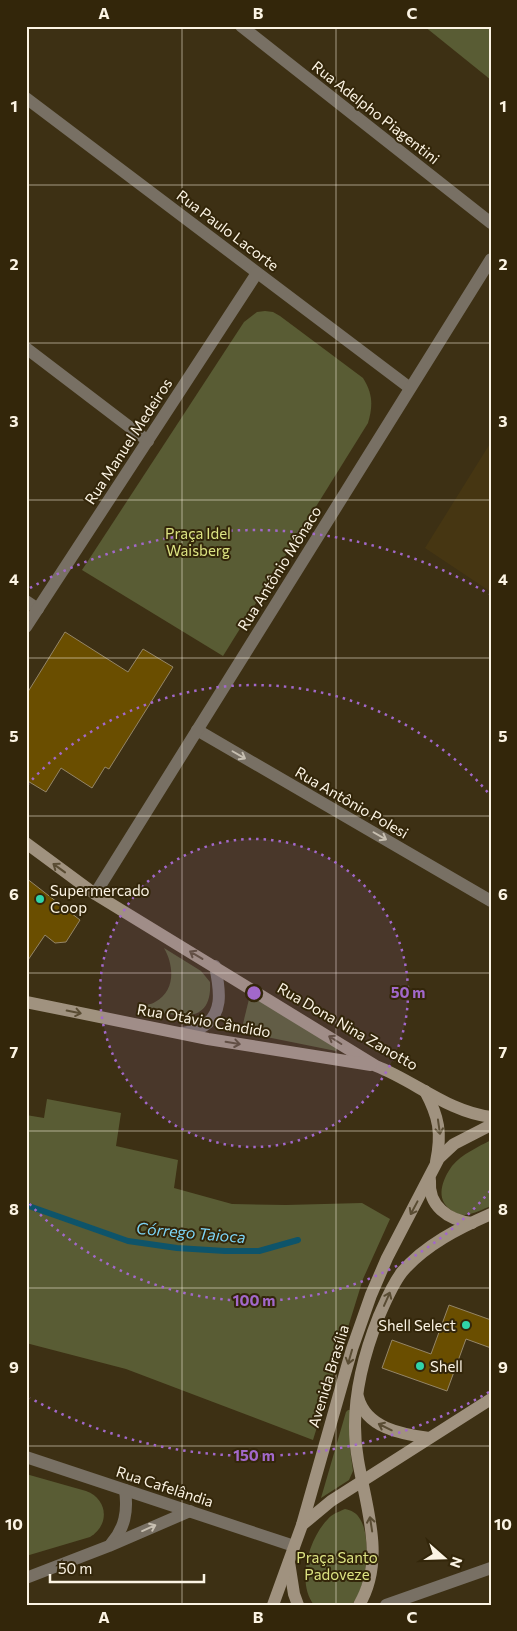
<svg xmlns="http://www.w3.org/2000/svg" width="517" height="1631" font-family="Commissioner,sans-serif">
<rect width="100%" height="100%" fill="#3d3014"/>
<path fill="#463612" d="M491,442V592L425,548Z"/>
<g fill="#595c34">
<path d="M424,26H491V80Z"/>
<path d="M265,311L273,312L280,316L363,378C373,394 373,406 368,423L223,656L82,570L244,322L257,312Z"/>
<path d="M164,948L201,971L210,982C213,1031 168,1014 139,1007C144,1005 151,1005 155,1002C176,991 174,965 164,948Z"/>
<path d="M250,995L337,1048L336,1051L241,1032Z"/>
<path d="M47,1099L121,1113L116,1146L178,1160L174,1188L232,1204L286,1205L362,1203L390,1219L363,1279L313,1440L126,1369L26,1343V1115L44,1118Z"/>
<path d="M491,1140V1206C483,1209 474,1214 465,1215C460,1215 455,1213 451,1210C435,1199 442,1180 452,1166C462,1154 478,1147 491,1140Z"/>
<path d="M348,1410H350V1449L353,1471L349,1480L321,1498L346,1412Z"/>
<path d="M26,1474L86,1491C108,1499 110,1525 90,1537L26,1556Z"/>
<path d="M345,1509C351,1510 357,1513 360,1519C372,1537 367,1591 351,1605H314C296,1582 309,1538 328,1519C332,1514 338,1512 345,1509Z"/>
</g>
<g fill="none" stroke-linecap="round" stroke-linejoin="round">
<path stroke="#0e546a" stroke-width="6" d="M26,1205L128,1241L177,1248L225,1251H259L298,1240"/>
</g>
<g fill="#6a4e00" stroke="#948567">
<path d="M65,632L128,672L143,649L173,667L109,769L105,767L92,788L61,768L46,792L26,780V695Z"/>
<path d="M26,878L80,920L66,942L55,943L45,935L26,963Z"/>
<path d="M449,1305L491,1320V1348L466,1339L447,1391L382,1368L392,1340L431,1354Z"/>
</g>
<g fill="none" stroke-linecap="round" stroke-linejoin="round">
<g stroke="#787064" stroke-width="12">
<path d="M241,26L491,223"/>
<path d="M26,98L410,388"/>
<path d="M26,348L148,441"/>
<path d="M26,601L38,609"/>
<path d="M26,627L257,273"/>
<path d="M197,730L491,901"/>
<path d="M95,894L491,259"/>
<path d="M182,1033C187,1032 193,1031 198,1029C225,1017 220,990 215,966"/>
<path d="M26,1457L294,1546"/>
<path d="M111,1544C125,1528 128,1511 125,1490"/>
<path d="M26,1578L109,1546L190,1511"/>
<path d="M386,1605L491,1568"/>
</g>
<g stroke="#a0927f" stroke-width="12">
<path d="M26,843L95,894L376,1066C415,1081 448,1112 491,1117"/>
<path d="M26,1002L208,1039L371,1065"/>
<path d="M425,1091C439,1117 442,1133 436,1162"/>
<path d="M430,1180C428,1206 448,1220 472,1223"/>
<path d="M358,1397C366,1428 401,1434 429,1438"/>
<path d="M302,1525L331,1501L491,1399"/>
<path d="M289,1562L294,1594L298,1605"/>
<path d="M273,1605L302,1525L352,1349L371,1295L387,1258L439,1158L454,1144L491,1125"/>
<path d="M359,1605C386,1560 366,1507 358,1460C349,1411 361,1361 379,1316C386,1300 392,1285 402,1272C425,1245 459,1228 491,1214"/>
</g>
</g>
<defs><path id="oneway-shaft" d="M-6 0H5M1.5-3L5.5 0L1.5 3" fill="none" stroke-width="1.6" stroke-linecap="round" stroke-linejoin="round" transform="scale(1.25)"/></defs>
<g stroke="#c7bfb1">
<use href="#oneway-shaft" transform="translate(239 755) rotate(30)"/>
<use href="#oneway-shaft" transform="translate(380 836) rotate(30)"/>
<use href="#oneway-shaft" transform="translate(149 1528) rotate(-24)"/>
</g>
<g stroke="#594c33">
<use href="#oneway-shaft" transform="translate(59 868) rotate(-144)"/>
<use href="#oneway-shaft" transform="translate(196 955) rotate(-149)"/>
<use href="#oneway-shaft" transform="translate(74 1012) rotate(11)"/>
<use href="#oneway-shaft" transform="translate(335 1040) rotate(-148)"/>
<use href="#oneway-shaft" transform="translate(233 1043) rotate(9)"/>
<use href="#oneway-shaft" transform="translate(439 1127) rotate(82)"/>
<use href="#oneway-shaft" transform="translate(414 1208) rotate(118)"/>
<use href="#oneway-shaft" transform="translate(387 1299) rotate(-66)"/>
<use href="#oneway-shaft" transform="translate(350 1357) rotate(106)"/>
<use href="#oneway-shaft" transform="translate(385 1427) rotate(-154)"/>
<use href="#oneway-shaft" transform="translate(371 1524) rotate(-99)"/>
</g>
<path fill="none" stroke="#fcf4e4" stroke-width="1" stroke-opacity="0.55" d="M182,26V1605M336,26V1605M26,185H491M26,343H491M26,500H491M26,658H491M26,816H491M26,973H491M26,1131H491M26,1288H491M26,1446H491"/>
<circle cx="254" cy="993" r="154" fill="#a268ca" fill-opacity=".12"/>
<g fill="none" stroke="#a268ca" stroke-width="2.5" stroke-dasharray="2.5 5">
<circle cx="254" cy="993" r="154"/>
<path d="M490 1191A308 308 0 0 1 27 1201M27 785A308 308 0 0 1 490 795"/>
<path d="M489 1392A463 463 0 0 1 30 1398M30 588A463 463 0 0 1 489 594"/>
</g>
<g fill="#30d4a9" stroke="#33260a" stroke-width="2">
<circle cx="40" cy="899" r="5"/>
<circle cx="466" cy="1325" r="5"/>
<circle cx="420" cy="1366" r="5"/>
</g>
<g text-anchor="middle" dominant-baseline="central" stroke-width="4" stroke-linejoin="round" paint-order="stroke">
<g font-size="15" fill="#fcf4e4" stroke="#33260a">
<text transform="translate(376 112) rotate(38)">Rua Adelpho Piagentini</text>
<text transform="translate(228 230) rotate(37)">Rua Paulo Lacorte</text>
<text transform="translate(128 441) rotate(-57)">Rua Manuel Medeiros</text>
<text transform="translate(279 568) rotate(-58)">Rua Antônio Mônaco</text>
<text transform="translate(352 802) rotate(30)">Rua Antônio Polesi</text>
<text transform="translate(204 1020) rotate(10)">Rua Otávio Cândido</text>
<text transform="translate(348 1026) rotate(30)">Rua Dona Nina Zanotto</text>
<text transform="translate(328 1376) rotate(-73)">Avenida Brasília</text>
<text transform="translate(165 1486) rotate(18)">Rua Cafelândia</text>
</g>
<g font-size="15" fill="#dce382" stroke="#33260a">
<text x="198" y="533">Praça Idel<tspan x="198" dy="17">Waisberg</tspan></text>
<text x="337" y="1557">Praça Santo<tspan x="337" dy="17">Padoveze</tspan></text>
</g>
<g font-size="15" fill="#fcf4e4" stroke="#33260a" text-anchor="start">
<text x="50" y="890">Supermercado<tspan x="50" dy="17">Coop</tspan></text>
<text x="456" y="1325" text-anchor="end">Shell Select</text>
<text x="430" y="1366">Shell</text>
</g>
<g font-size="16" font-style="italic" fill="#7dd5f7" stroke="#33260a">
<text transform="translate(191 1232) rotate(5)">Córrego Taioca</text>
</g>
</g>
<circle cx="254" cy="993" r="8" fill="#a268ca" stroke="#33260a" stroke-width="2.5"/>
<g font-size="15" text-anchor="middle" font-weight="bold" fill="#a268ca" stroke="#33260a" stroke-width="4" stroke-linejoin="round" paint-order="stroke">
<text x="408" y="998">50 m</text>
<text x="254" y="1306">100 m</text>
<text x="254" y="1461">150 m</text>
</g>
<rect width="517" height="1631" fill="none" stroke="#33260a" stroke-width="55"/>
<g transform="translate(444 1558) rotate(110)" stroke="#33260a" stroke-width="4" paint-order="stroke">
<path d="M0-4L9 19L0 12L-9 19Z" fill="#fcf4e4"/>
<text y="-8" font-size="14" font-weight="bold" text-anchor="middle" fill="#fcf4e4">N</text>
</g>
<path d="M50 1574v8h154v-8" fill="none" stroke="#fcf4e4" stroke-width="2.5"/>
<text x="58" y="1574" font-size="15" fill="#fcf4e4" stroke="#33260a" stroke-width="4" paint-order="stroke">50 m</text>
<rect x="28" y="28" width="462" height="1576" fill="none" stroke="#fcf4e4" stroke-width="2"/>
<g font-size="16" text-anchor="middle" font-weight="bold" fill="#fcf4e4">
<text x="104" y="19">A</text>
<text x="258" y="19">B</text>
<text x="412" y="19">C</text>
<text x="14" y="112">1</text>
<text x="503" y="112">1</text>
<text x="14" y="270">2</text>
<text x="503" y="270">2</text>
<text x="14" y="427">3</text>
<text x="503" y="427">3</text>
<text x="14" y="585">4</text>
<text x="503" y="585">4</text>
<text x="14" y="742">5</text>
<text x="503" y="742">5</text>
<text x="14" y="900">6</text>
<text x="503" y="900">6</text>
<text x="14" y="1058">7</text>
<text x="503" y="1058">7</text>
<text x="14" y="1215">8</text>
<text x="503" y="1215">8</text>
<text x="14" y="1373">9</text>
<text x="503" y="1373">9</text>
<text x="14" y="1530">10</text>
<text x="503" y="1530">10</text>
<text x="104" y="1623">A</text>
<text x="258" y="1623">B</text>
<text x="412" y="1623">C</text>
</g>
</svg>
